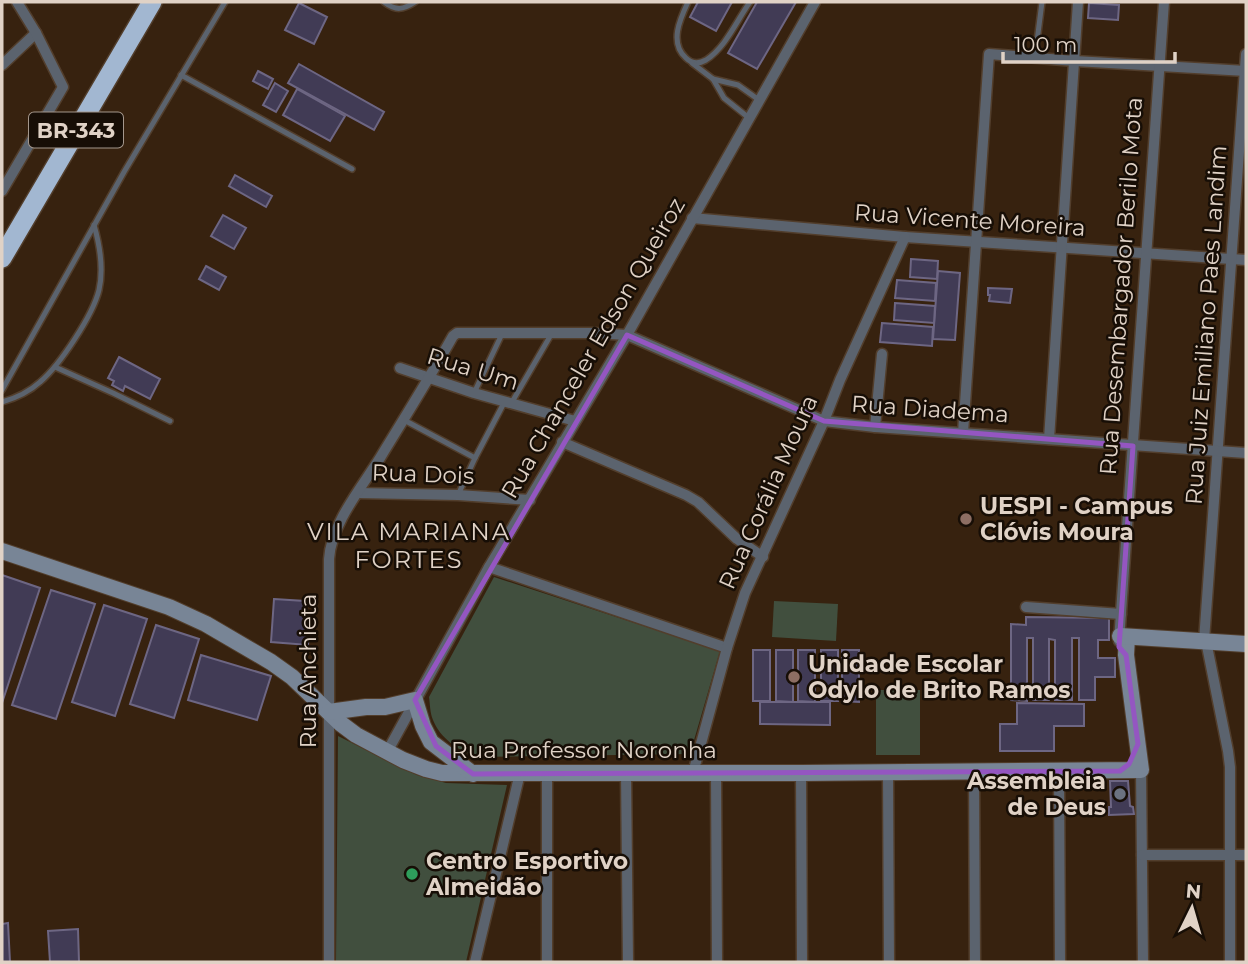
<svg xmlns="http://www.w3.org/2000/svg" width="1248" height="964" font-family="Montserrat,sans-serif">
<rect width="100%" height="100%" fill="#37220f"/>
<g fill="#414f3e">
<path d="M494,577L720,651L690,754L476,757C458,750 440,738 433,720C430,713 430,704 429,697Z"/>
<path d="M774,601L838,604L836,641L772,637Z"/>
<rect x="876" y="690" width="44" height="65"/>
<path d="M338,736L417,775L446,783L507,785L466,962H336Z"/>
</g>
<g fill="#413b55" stroke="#6d6683" stroke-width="2">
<path d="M698,2H732L716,31L690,17Z"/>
<path d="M757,2H796L757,69L728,53Z"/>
<path d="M299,3L327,17L314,44L285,30Z"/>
<path d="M1089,3L1119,5L1118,20L1088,18Z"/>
<path d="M299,64L384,112L374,130L288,83Z"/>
<path d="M258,71L273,79L268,89L253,81Z"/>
<path d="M275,83L288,91L276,112L263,105Z"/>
<path d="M297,89L345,116L330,141L283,115Z"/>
<path d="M235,175L272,196L266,207L229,186Z"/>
<path d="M223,215L246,228L234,249L211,236Z"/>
<path d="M911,259L938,261L937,279L910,277Z"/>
<path d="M206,266L226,277L219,290L199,279Z"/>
<path d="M938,271L960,273L955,340L933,339Z"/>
<path d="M897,280L936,283L935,301L895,298Z"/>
<path d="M988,288L1012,289L1010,303L989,301L990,295H988Z"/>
<path d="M895,303L935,306L934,323L894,320Z"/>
<path d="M882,323L933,327L932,346L880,342Z"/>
<path d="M119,357L160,379L150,399L125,386L123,391L112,385L114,381L108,378Z"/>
<path d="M2,575L40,588L2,703Z"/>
<path d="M51,590L95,604L56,719L12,705Z"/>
<path d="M274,599L305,601L304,622L310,623L308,645L271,642Z"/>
<path d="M104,605L147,619L115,716L72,702Z"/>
<path d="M1026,617L1109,618V640H1098V658H1115V677H1095V700H1079V638H1072V700H1055V640L1049,639V700H1033V638H1027V701L1011,700V624L1026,625Z"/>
<path d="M156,625L199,639L174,718L130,704Z"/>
<rect x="753" y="650" width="17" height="51"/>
<path d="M776,650H793V702L776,701Z"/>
<path d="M798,650H815V702L798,701Z"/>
<rect x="821" y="650" width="17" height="51"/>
<path d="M842,650H859V702L842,701Z"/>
<path d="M201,655L271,676L257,720L188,700Z"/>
<path d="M760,702H830V725L760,724Z"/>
<path d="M1017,703L1084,704V726H1054V751H1000V724H1017Z"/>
<path d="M1110,781H1128L1130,806L1133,807L1134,814L1109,815V807H1111Z"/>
<path d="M8,923L10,962H2V924Z"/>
<path d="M78,929L79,962H50L48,931Z"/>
</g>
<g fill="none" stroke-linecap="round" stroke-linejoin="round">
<defs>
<g id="lane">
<path d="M384,2C396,11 403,10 415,2"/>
<path d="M688,2C680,19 669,43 686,58C692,64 699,64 706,60C726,47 737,20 750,2"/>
<path d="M1035,57L1042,2"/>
<path d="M692,63L713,79L724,98L749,118"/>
<path d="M181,75L352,169"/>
<path d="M713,79L738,85L759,100"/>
<path d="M55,367L113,393L170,421"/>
<path d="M2,390L124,172L225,2"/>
<path d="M474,393L502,334"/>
<path d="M2,402C16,398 29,392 40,382C60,365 93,315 99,290C104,268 100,246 94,225"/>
<path d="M512,402L552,333"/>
<path d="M404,420L475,458"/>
<path d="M458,495L475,458L505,401"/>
</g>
<g id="street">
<path d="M2,65L36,33"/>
<path d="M2,191L63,87L36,33L17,2"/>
<path d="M692,218L905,237L1246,260"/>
<path d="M400,368L474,393L575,421"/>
<path d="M875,427L882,354"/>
<path d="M963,433L989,54L1075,61L1246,71"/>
<path d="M1049,439L1078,2"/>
<path d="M562,442L686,495L698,502L737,539L763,557"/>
<path d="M358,493L458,495L530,500"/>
<path d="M489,567L727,648"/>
<path d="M1026,607L1121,614"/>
<path d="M1119,641L1164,2"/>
<path d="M1204,641L1246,54"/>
<path d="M1206,641L1228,751L1230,767V962"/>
<path d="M387,752L489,567L627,335L815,2"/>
<path d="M1141,770L1143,962"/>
<path d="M974,771L975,962"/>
<path d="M1059,771L1060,962"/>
<path d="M547,772V962"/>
<path d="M888,772L889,962"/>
<path d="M626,773L628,962"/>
<path d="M693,773L727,648L745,593L824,421L840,380L905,237"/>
<path d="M716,773L717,962"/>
<path d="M801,773L802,962"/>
<path d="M1142,855H1246"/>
<path d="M329,962V559C331,524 362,487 380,458C405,417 430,377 453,336L457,333H594L627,335L824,421L875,427L1246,453"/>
<path d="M475,962L520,773"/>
</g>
<g id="secondary">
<path d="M2,551L169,607L206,624L271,662L292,677L340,723L356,735L403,760L426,769L442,773H801L1141,770L1126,655L1127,637"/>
<path d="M1120,636L1246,644"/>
<path d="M329,712L366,707H385L415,700L423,726L431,742L473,774"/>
</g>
<path id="highway" d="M2,258L152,2"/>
</defs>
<use href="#lane" stroke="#523e2c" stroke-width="8"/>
<use href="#street" stroke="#523e2c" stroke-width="13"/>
<use href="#secondary" stroke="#523e2c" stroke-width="18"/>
<use href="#highway" stroke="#523e2c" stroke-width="22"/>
<use href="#lane" stroke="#5b636e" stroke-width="5"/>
<use href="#street" stroke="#5b636e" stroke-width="10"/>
<use href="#secondary" stroke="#788596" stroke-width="16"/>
<use href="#highway" stroke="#a2b7d1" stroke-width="19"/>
</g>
<path fill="none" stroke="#9456c1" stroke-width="5" stroke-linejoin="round" d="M627,335L824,421L1133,446L1119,647L1126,655L1138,744L1129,764L1120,771L473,774L436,746L415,700Z"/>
<g fill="#8d6e63" stroke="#170e06" stroke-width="2.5">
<circle cx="966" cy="519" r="7"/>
<circle cx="794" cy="677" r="7"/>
</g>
<circle fill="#6b7280" stroke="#170e06" stroke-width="2.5" cx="1120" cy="794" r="7"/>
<circle fill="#2e9e5b" stroke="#170e06" stroke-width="2.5" cx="412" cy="874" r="7"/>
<g text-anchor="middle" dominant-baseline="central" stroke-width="5" stroke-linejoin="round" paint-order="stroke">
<rect fill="#170e06" stroke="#a4978c" stroke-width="2" x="29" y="112.5" width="94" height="35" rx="5"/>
<g font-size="21" font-weight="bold" fill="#e0d2c6">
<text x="76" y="130">BR-343</text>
</g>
<g font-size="23" fill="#e0d2c6" stroke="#170e06">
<text transform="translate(970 220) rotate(4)">Rua Vicente Moreira</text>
<text transform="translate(1121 286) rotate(-86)">Rua Desembargador Berilo Mota</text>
<text transform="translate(1206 325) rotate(-86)">Rua Juiz Emiliano Paes Landim</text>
<text transform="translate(593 348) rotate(-60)">Rua Chanceler Edson Queiroz</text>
<text transform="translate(473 369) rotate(17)">Rua Um</text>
<text transform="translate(930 409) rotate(4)">Rua Diadema</text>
<text transform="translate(423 474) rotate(2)">Rua Dois</text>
<text transform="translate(768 492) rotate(-66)">Rua Corália Moura</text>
<text transform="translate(308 671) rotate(-90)">Rua Anchieta</text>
<text x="584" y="750">Rua Professor Noronha</text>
</g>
<g font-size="23" font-weight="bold" fill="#e0d2c6" stroke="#170e06" text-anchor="start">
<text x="980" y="506">UESPI - Campus<tspan x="980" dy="26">Clóvis Moura</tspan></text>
<text x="808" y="664">Unidade Escolar<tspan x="808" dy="26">Odylo de Brito Ramos</tspan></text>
<text x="1106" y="781" text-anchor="end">Assembleia<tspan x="1106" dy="26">de Deus</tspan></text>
<text x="426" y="861">Centro Esportivo<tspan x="426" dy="26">Almeidão</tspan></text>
</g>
<g font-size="24" letter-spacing="2" fill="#e0d2c6" stroke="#170e06">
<text x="409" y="531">VILA MARIANA<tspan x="409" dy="28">FORTES</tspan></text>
</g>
</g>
<rect width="1248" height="964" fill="none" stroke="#e0d2c6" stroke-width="7"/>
<g transform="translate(1192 908) rotate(5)" stroke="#170e06" stroke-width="5" paint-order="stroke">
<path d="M0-5L12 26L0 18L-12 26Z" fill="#e0d2c6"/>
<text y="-10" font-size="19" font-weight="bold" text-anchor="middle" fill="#e0d2c6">N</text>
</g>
<path d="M1003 52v10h172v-10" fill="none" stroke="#e0d2c6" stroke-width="3.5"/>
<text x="1014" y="52" font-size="21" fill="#e0d2c6" stroke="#170e06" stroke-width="5" paint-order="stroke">100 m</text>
</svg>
